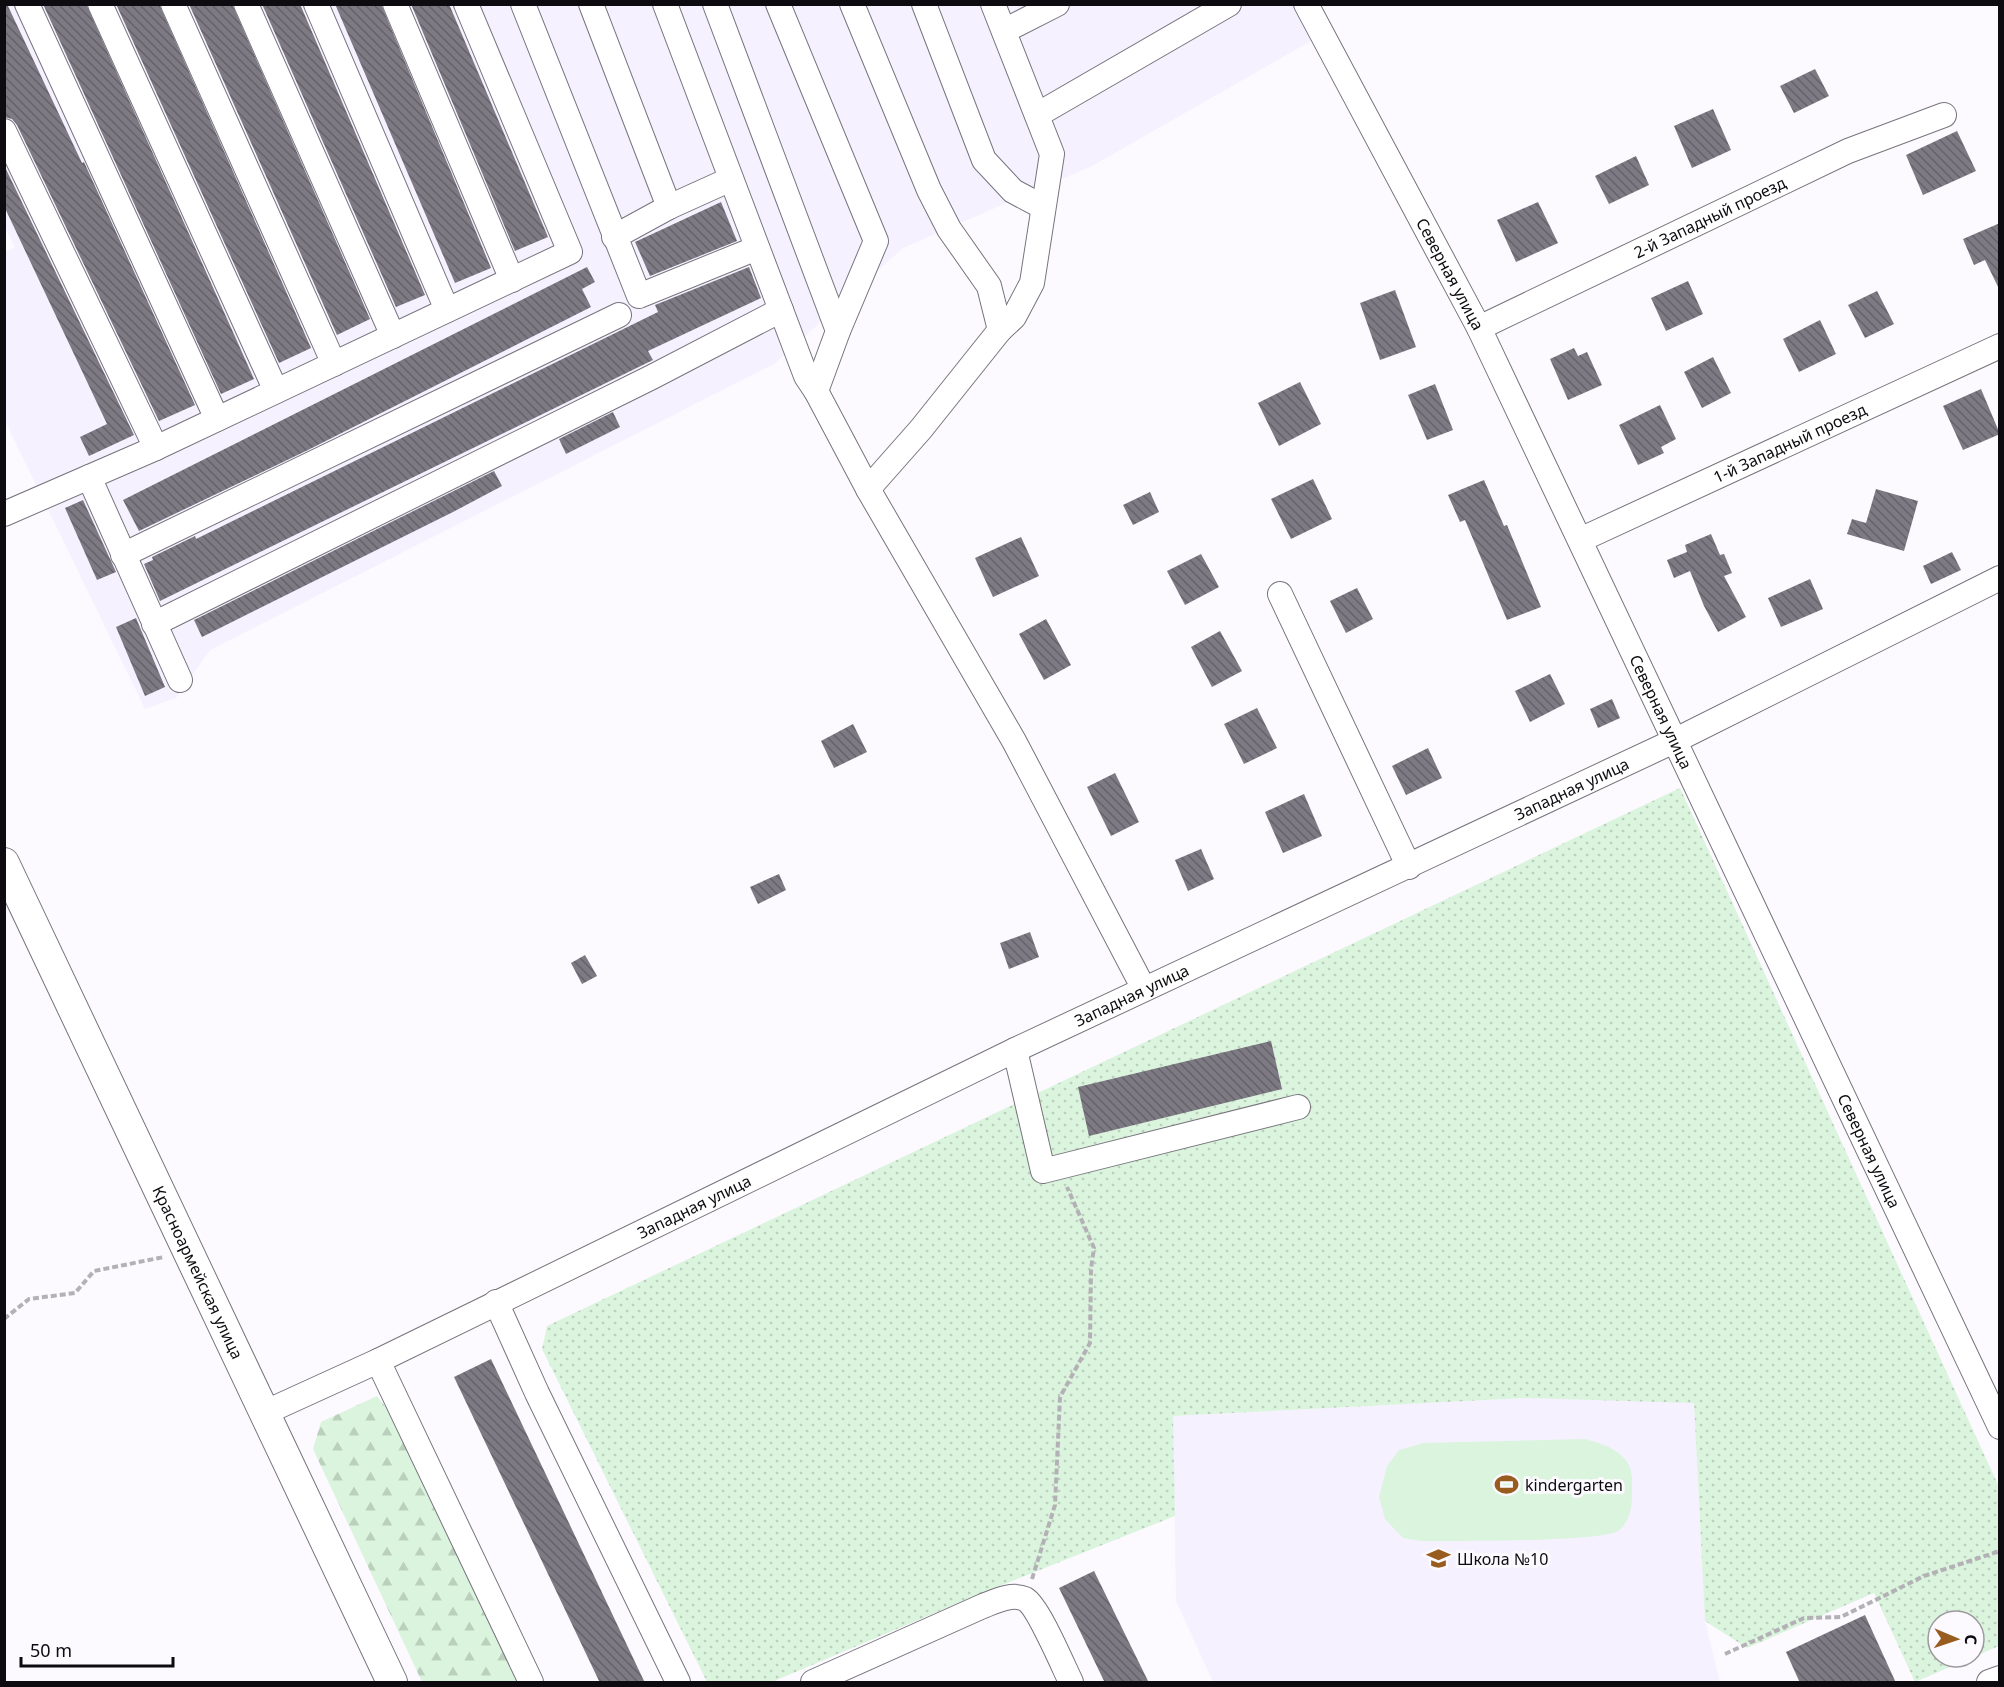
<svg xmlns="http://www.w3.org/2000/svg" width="2004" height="1687" font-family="'Noto Sans',sans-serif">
<defs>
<pattern id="grass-dots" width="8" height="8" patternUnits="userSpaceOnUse" patternTransform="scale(1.5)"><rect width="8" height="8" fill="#dbf4dd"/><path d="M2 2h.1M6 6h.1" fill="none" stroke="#bbd0bc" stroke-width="1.8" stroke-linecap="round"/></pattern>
<pattern id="forest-firs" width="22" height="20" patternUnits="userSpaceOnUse" patternTransform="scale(1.5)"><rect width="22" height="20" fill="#dbf4dd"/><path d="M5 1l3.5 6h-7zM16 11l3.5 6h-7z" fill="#bbd0bc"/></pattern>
<pattern id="building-back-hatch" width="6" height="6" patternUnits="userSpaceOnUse" patternTransform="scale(1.5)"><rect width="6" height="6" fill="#7d7a84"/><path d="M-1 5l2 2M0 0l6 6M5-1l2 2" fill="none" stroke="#65626a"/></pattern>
</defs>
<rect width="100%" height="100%" fill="#fcfaff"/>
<g fill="#f5f1ff">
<path d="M1308,4L1323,34L1092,166L903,248L774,364L210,650L176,698L145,709L5,421V252L15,247L4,225L5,5Z"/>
<path d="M1525,1398L1694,1402L1705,1621L1720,1682H1213L1176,1601L1173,1416Z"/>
</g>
<path fill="url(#grass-dots)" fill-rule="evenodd" d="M1680,788L1999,1487V1646L1915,1682L1874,1593L1747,1648L1705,1621L1694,1403L1525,1398L1173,1416L1175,1516L982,1593L772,1682H707L542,1349L547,1326ZM1938,1621H1974V1657H1938Z"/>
<path fill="url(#forest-firs)" d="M377,1396L393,1416L520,1682H422L313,1449L321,1422Z"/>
<path fill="#dbf4dd" d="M1585,1439C1607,1445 1632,1453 1632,1480C1632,1497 1634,1519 1618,1531C1602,1542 1452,1541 1422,1541L1403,1538L1385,1519L1379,1497L1387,1466L1399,1450L1424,1443Z"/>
<g fill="url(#building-back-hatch)">
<path d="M4,4H7L82,163L84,162L195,405L159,421L17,125L12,119L4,117Z"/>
<path d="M43,4H86L254,379L221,394Z"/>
<path d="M116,4H159L311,348L279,363Z"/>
<path d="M189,4H232L370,319L337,335Z"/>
<path d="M262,4H300L425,295L396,307Z"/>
<path d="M335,4H381L491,268L455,283Z"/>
<path d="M411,4H449L548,237L515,251Z"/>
<path d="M1815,69L1829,96L1794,113L1780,86Z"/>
<path d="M1713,109L1731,150L1692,168L1674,126Z"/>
<path d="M1957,131L1976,171L1923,195L1906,155Z"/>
<path d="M1636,156L1649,185L1609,204L1595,176Z"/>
<path d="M4,165L134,435L89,456L80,437L107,424L4,206Z"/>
<path d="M721,202L737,241L650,276L635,242Z"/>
<path d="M1538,202L1558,243L1516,262L1497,220Z"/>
<path d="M2000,223V291L1985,260L1974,265L1963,239Z"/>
<path d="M587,267L595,282L582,289L591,307L308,450L139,531L123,500Z"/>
<path d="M749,267L761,298L648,351L653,360L160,601L144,564L153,560L152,557L195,536L196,539L658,312L655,305Z"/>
<path d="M1688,281L1703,314L1666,331L1651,298Z"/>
<path d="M1395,290L1416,347L1380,360L1360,303Z"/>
<path d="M1877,291L1894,324L1865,338L1848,305Z"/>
<path d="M1820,320L1836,354L1799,372L1783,339Z"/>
<path d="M1574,348L1578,356L1587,352L1602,385L1568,400L1550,359Z"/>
<path d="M1713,357L1731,393L1702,408L1684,372Z"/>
<path d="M1300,382L1321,424L1279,446L1258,403Z"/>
<path d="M1435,384L1453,430L1427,440L1408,395Z"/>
<path d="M1981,389L2000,434L1963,450L1943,406Z"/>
<path d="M1660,405L1676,439L1661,447L1664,453L1638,465L1619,425Z"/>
<path d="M613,412L620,427L566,454L559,439Z"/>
<path d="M494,471L502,486L453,512L202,637L194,620Z"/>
<path d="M1313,479L1332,519L1291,539L1271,499Z"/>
<path d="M1484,480L1504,526L1507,525L1541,607L1507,620L1465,520L1460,522L1448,495Z"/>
<path d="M1876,489L1918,501L1904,551L1847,534L1852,519L1866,523Z"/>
<path d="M1150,492L1159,512L1133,525L1123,505Z"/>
<path d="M83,500L116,572L97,580L65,508Z"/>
<path d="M1711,534L1720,555L1724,554L1732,573L1724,576L1746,617L1718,632L1704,606L1690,571L1674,578L1667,560L1687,552L1685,545Z"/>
<path d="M1021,537L1039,576L993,597L975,558Z"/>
<path d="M1952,552L1961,570L1931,584L1923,566Z"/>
<path d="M1201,554L1219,587L1185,605L1167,571Z"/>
<path d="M1810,579L1823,609L1781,627L1768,598Z"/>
<path d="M1357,588L1373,619L1346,633L1330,601Z"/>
<path d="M136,618L165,687L145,696L116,627Z"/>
<path d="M1046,619L1071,665L1044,680L1019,634Z"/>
<path d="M1220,631L1242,671L1212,687L1191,647Z"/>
<path d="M1550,674L1565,704L1530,722L1515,691Z"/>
<path d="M1612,699L1620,718L1598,728L1590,709Z"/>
<path d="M1257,708L1277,748L1244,764L1224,724Z"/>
<path d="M853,724L867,752L834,768L821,741Z"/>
<path d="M1428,748L1442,778L1406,795L1392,766Z"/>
<path d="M1115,773L1139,822L1111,836L1087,787Z"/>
<path d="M1304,794L1322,836L1283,853L1265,812Z"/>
<path d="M1201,849L1214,879L1188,891L1175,860Z"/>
<path d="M779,874L786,890L758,904L750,887Z"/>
<path d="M1030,932L1039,957L1009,969L1000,943Z"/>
<path d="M585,955L597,976L582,984L571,963Z"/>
<path d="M1271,1041L1282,1089L1089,1136L1078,1087Z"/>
<path d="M491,1359L645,1683H600L454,1377Z"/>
<path d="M1094,1571L1149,1683H1105L1059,1588Z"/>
<path d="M1865,1615L1896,1683H1800L1786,1652Z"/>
</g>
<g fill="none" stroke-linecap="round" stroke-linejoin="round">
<defs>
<g id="minor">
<path d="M27,4L217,419"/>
<path d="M100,4L276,391"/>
<path d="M173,4L334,364"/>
<path d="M246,4L393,336"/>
<path d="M316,4L447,310"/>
<path d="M395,4L512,280"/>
<path d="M523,4L639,296L757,248"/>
<path d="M591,4L669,207"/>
<path d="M665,4L806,376L816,391L868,489L1014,741L1144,989"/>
<path d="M715,4L838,331"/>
<path d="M778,4L876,241L838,331L816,391"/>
<path d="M852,4L929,190L949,229L989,286L1000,330"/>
<path d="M924,4L984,160L1013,191L1043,207"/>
<path id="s1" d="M1306,4L1479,328L2000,1427"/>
<path d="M1004,31L1057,4"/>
<path d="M1037,115L1229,4"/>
<path d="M4,131L156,448"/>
<path d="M614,237L669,207L731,179"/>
<path id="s2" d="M1479,328L1848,151L1944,115"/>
<path d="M89,477L180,680"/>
<path d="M868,489L921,429L1000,330L1014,317L1032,283L1052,154L993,4"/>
<path d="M4,514L156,448L570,252L466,4"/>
<path id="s3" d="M1580,540L2000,346"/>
<path d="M123,555L619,315"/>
<path d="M1280,594L1409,867"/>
<path d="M154,624L652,377L781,310"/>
<path d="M1015,1050L1043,1171L1298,1107"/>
<path d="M496,1302L537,1393L678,1682"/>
<path d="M378,1361L531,1682"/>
<path id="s4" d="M264,1413L378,1361L1015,1050L1674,741L2000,578"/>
<path d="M813,1682L983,1606C996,1601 1012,1593 1025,1599C1038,1606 1063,1666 1071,1682"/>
<path d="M1989,1682L2000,1678"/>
</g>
<g id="major">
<path id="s5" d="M4,863L392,1682"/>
</g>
</defs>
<use href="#minor" stroke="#77747d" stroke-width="26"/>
<use href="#major" stroke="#77747d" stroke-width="32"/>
<g stroke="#b3b1b5" stroke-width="4" stroke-dasharray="6 3" stroke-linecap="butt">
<path d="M4,1319L29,1299L75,1293L94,1271L164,1257"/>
<path d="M1032,1579L1055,1505L1060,1397L1090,1343L1091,1269L1094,1248L1067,1187"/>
<path d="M1725,1654L1804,1618L1841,1617L1924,1576L2000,1551"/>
</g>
<use href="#minor" stroke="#fff" stroke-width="24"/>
<use href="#major" stroke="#fff" stroke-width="30"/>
</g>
<defs>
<symbol id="stadium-bare" viewBox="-9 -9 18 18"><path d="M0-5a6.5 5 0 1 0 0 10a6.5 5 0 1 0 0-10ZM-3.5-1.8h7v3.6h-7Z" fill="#995c1f" stroke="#fcfaff" stroke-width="2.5" paint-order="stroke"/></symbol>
<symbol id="school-bare" viewBox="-9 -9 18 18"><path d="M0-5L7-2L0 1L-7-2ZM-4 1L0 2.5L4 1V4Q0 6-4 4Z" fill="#995c1f" stroke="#fcfaff" stroke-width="2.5" paint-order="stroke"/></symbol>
</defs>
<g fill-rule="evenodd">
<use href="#stadium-bare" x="1490" y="1468" width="33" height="33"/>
<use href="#school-bare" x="1422" y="1542" width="33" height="33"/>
</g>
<g text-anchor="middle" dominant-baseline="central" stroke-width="6" stroke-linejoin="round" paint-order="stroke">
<g font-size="16" fill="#0d0b0f" stroke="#fcfaff">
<text stroke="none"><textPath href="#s2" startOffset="256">2-й Западный проезд</textPath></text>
<text stroke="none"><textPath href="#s1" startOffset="306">Северная улица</textPath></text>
<text stroke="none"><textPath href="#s3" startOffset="231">1-й Западный проезд</textPath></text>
<text stroke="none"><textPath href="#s1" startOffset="792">Северная улица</textPath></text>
<text stroke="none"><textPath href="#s4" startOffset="1449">Западная улица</textPath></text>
<text stroke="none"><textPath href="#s4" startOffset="963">Западная улица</textPath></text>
<text stroke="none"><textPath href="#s1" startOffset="1278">Северная улица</textPath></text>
<text stroke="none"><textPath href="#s4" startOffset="477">Западная улица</textPath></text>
<text stroke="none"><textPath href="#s5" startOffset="453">Красноармейская улица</textPath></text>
</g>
<g font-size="16" fill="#0d0b0f" stroke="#fcfaff" text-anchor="start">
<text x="1525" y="1485">kindergarten</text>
<text x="1457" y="1559">Школа №10</text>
</g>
</g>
<rect width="2004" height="1687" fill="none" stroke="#0d0b0f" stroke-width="12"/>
<g transform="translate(1956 1639) rotate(92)"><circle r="28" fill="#fcfaff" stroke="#9c9a9f" stroke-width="1.5"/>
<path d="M0-4.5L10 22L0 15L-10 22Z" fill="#995c1f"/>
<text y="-9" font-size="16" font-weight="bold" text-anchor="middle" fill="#0d0b0f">С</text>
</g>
<path d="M21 1657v9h152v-9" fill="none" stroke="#0d0b0f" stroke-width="3"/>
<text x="30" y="1657" font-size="18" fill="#0d0b0f" stroke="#fcfaff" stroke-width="4.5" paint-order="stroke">50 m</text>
</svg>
